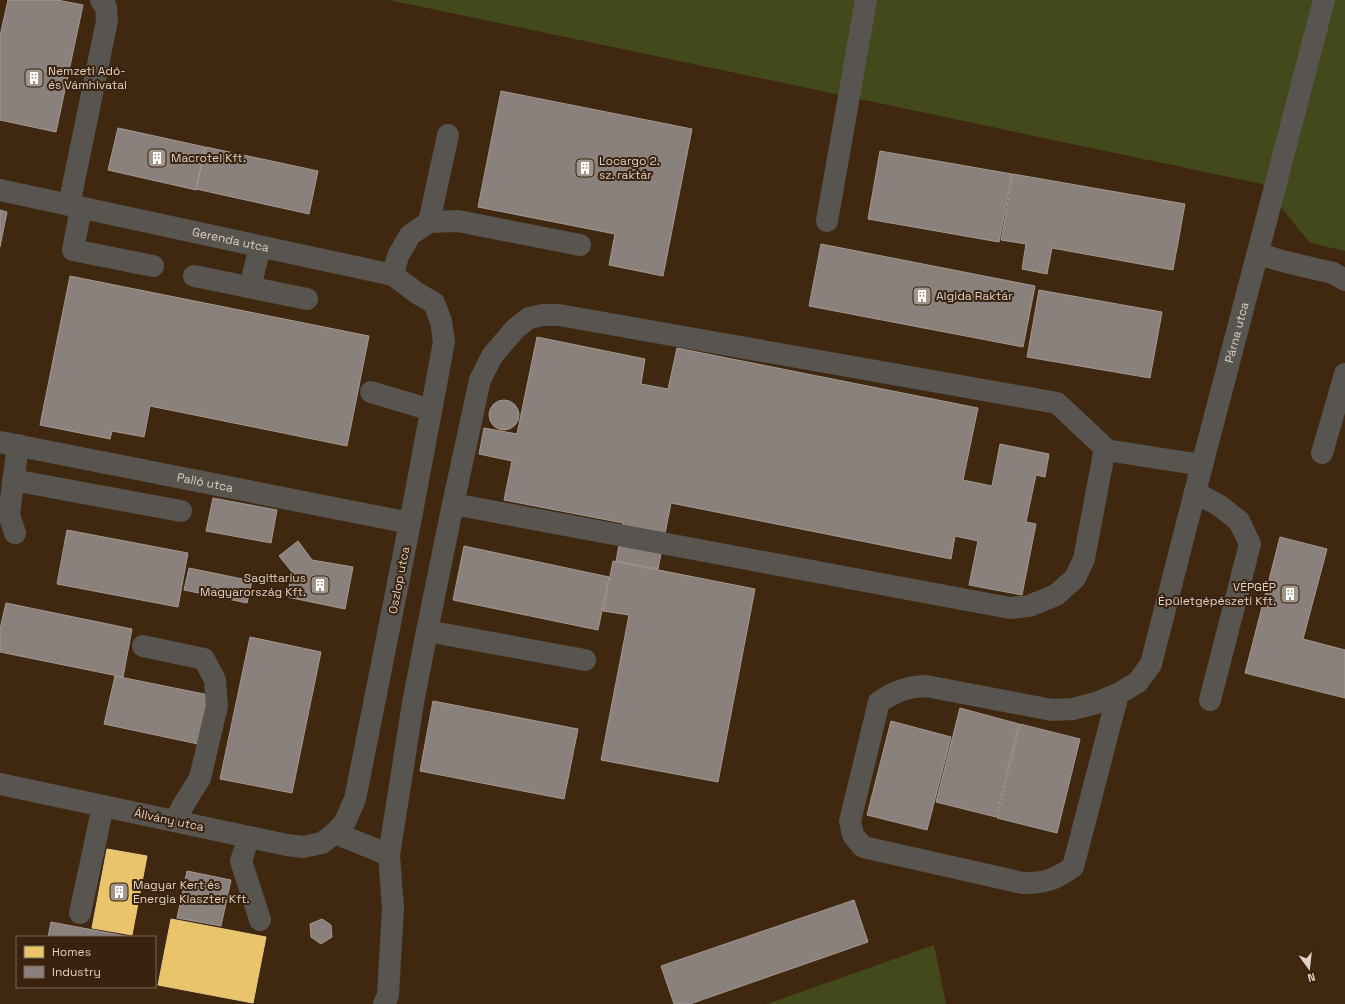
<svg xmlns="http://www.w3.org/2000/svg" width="1345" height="1004" font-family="'Space Grotesk',sans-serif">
<rect width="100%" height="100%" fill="#302419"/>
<path fill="#402710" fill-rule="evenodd" d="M0,0H389L1262,184L1310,243L1345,251V1004H0ZM17,937H155V987H17Z"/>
<g fill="#44491c">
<path d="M389,0H1345V251L1310,243L1262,184Z"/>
<path d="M934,945L946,1004H767Z"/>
</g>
<g fill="#e9c46a" stroke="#e6c885">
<path d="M107,849L147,856L132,935L92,928Z"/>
<path d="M171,919L266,937L253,1003L158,985Z"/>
</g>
<g fill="#8a817c" stroke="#a39992">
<path d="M8,0H57L83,5L56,132L0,120V36Z"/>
<path d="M501,91L692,129L663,276L609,265L615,234L478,207Z"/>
<path d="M118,128L205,147L196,190L108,170Z"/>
<path d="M206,147L318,171L309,214L196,189Z"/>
<path d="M880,151L1012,174L999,242L868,219Z"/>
<path d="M1013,174L1185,204L1173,270L1052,248L1047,274L1022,269L1026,244L1001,240Z"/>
<path d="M0,210L7,212L0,247Z"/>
<path d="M821,244L1035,286L1023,347L809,306Z"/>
<path d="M70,276L369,336L347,446L150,406L144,437L112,431L110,439L40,425Z"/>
<path d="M1039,290L1162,312L1150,378L1027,357Z"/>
<path d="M537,337L645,359L641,384L668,389L677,348L978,408L963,480L992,486L1000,444L1049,454L1045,477L1036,475L1026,522L1036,524L1022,595L969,585L978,541L955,536L951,559L671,503L658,569L616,561L623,523L504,500L512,461L479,454L484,428L517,434Z"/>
<circle cx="504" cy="415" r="15"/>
<path d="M213,498L277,510L271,543L206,531Z"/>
<path d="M67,530L188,553L178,607L57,584Z"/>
<path d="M1280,537L1327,549L1303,639L1345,650V698L1245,673Z"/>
<path d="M298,541L312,560L353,567L345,609L287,597L292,572L279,556Z"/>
<path d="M464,546L609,577L598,630L453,600Z"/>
<path d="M613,561L755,589L718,782L601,760L629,615L603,611Z"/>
<path d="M189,568L252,581L247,603L184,590Z"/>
<path d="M6,603L132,629L123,677L0,652V629Z"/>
<path d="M250,637L321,652L292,793L220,779Z"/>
<path d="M115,676L209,695L198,744L104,724Z"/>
<path d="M433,701L578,729L564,799L420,771Z"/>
<path d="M960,708L1019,724L996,817L936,802Z"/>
<path d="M891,721L951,737L927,830L867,815Z"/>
<path d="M1020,724L1080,739L1057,833L997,818Z"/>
<path d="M187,871L231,880L221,926L177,918Z"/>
<path d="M854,900L868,942L690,1004H674L661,966Z"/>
<path d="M322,919L331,925L332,937L321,944L311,937L310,924Z"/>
<path d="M51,922L130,937H48Z"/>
</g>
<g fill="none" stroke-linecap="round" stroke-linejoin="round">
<g stroke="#58544f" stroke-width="22">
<path id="s1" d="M0,190L393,275L417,293L434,303L441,321L444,342L410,523L355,799L345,822L335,833L322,843L303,847L287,845L0,784"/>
<path d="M69,205L107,21L106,7L101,0"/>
<path d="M81,208L73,250L153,266"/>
<path d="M827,221L866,0"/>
<path d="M429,222L448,135"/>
<path d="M1258,254L1286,262L1333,273L1345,280"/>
<path d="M393,275L398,256L410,235L429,222L458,221L580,245"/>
<path d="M194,276L307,299"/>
<path d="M250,287L260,247"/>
<path d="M371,392L431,410"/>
<path id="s2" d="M0,442L410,523"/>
<path d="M1105,448L1084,559L1075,578L1056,595L1029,606L1010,608L453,504L480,380L492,356L516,328L529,318L543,315H559L1057,403L1105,448L1106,450L1202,465"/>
<path d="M1322,453L1345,374"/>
<path d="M13,480L181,511"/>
<path d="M1195,492L1220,506L1239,521L1250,544L1210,700"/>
<path d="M453,504L427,631L585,660"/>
<path d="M15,533L9,515L18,445"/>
<path d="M143,646L204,659L215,680L217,706L200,778L182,807L176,821"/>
<path id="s3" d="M1118,694L1073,867C1054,880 1046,883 1023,883L863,847L853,835L850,821L879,702C896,691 906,687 926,686L1052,710L1073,709L1096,703L1118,694L1138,682L1151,664L1195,492L1324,0"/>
<path d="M335,833L389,855L393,908L388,995L384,1004"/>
<path d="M249,837L241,861L260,920"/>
<path d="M389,855L413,703L427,631"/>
<path d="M80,913L103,806"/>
</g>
</g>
<defs>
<symbol id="building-square" viewBox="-11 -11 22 22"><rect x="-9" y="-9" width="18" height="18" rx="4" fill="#a19488" stroke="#392310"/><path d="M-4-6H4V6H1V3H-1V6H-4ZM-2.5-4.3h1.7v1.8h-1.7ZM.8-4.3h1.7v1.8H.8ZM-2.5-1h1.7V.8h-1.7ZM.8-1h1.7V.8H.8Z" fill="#fff"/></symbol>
</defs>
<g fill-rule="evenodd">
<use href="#building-square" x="23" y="67" width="22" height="22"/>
<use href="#building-square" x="146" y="147" width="22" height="22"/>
<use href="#building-square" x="574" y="157" width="22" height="22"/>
<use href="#building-square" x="911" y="285" width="22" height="22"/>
<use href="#building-square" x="309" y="574" width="22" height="22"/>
<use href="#building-square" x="1279" y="583" width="22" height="22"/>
<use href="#building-square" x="108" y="881" width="22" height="22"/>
</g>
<g text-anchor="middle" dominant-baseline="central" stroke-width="4" stroke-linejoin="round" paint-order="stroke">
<g font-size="12" fill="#ded0c4" stroke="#392310" text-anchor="start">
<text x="48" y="71">Nemzeti Adó-<tspan x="48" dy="14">és Vámhivatal</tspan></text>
<text x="171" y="158">Macrotel Kft.</text>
<text x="599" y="161">Locargo 2.<tspan x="599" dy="14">sz. raktár</tspan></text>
<text x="936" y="296">Algida Raktár</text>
<text x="306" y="578" text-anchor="end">Sagittarius<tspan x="306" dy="14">Magyarország Kft.</tspan></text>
<text x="1276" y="587" text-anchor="end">VÉPGÉP<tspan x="1276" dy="14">Épületgépészeti Kft.</tspan></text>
<text x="133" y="885">Magyar Kert és<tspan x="133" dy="14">Energia Klaszter Kft.</tspan></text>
</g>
<g font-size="12" fill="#ded0c4" stroke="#392310">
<text stroke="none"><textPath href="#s1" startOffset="236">Gerenda utca</textPath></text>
<text stroke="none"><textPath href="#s3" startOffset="1184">Párna utca</textPath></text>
<text stroke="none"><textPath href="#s2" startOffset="209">Palló utca</textPath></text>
<text transform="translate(399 580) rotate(-79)">Oszlop utca</text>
<text transform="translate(169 820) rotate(12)">Állvány utca</text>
</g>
</g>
<rect x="16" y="936" width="140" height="52" fill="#392310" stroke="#7b6858"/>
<rect x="24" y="946" width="20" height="12" fill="#e9c46a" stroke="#7b6858"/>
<text x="52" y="956" font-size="12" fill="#ded0c4">Homes</text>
<rect x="24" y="966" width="20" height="12" fill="#8a817c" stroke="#7b6858"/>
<text x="52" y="976" font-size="12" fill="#ded0c4">Industry</text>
<g transform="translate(1309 968) rotate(165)" stroke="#392310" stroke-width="3" paint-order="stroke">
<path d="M0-3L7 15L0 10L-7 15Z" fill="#ded0c4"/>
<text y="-6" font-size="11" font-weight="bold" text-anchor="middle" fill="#ded0c4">N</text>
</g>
</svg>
